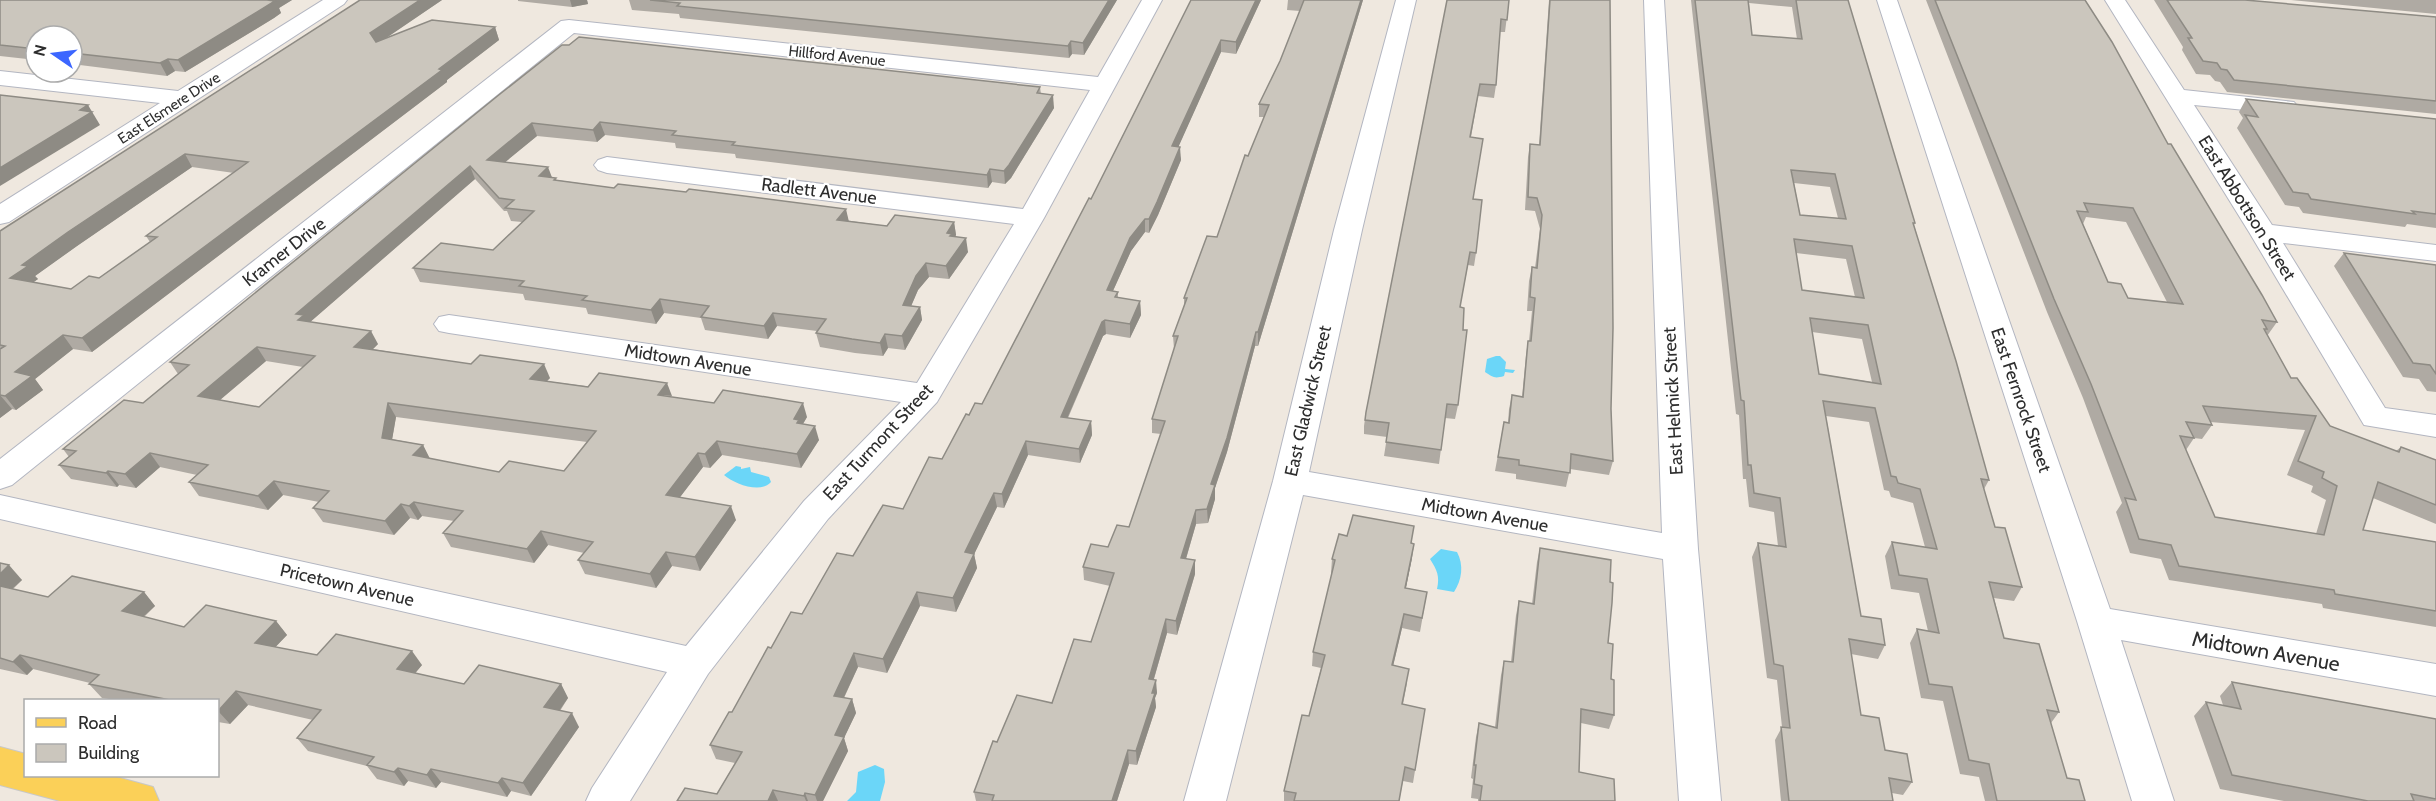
<svg xmlns="http://www.w3.org/2000/svg" width="2436" height="801" font-family="Cabin,sans-serif">
<rect width="100%" height="100%" fill="#efe8df"/>
<g fill="#6bd6f8">
<path d="M1496,356H1500L1506,362L1505,369L1515,370L1513,373L1505,372L1504,376C1494,379 1493,377 1485,372L1487,359Z"/>
<path d="M736,466L741,467V469L750,467L751,472L769,477L771,482C761,494 734,484 724,475Z"/>
<path d="M1441,549L1457,552C1464,565 1462,580 1454,592L1437,589C1440,576 1437,570 1430,559Z"/>
<path d="M875,765L884,769L885,782L880,801H847L856,792L858,772Z"/>
</g>
<g fill="none" stroke-linecap="round" stroke-linejoin="round">
<defs>
<g id="street">
<path d="M323,0H347L344,4L9,222L0,224V204L160,103L0,85V71L178,91Z"/>
<path d="M1142,0H1162L1044,218L937,402L828,519L708,674L630,801H586L592,788L667,672L0,519V495L686,646L804,501L901,402L449,333L439,331L434,324L439,317L449,315L917,383L1014,224L607,173L598,170L594,165L598,160L607,157L1023,209L1090,90L574,33L12,485L0,489V459L561,21L569,20L1098,77Z"/>
<path d="M1396,0H1416L1362,230L1309,472L1662,533L1644,0H1664L1698,549L1721,801H1679L1663,559L1303,495L1226,801H1184L1273,481L1334,230Z"/>
<path d="M1877,0H1897L2110,609L2436,664V696L2121,640L2174,801H2132L2077,621Z"/>
<path d="M2105,0H2125L2184,90L2294,102L2298,107L2294,112L2286,114L2194,105L2272,225L2436,245V261L2283,243L2385,408L2436,415V437L2364,425L2249,232Z"/>
</g>
<path id="primary" d="M0,747L26,754V776H113L153,787L159,801H60L0,785Z"/>
</defs>
<use href="#street" stroke="#b3b6c1" stroke-width="2"/>
<use href="#primary" stroke="#c8c8c8" stroke-width="2"/>
<use href="#street" fill="#fff" fill-rule="evenodd"/>
<use href="#primary" fill="#fbd058" fill-rule="evenodd"/>
</g>
<g fill="#afaaa3" fill-rule="evenodd">
<path d="M0,0H292L279,8L281,13L274,18L185,72L175,71L167,76L72,64V36H36V60L0,56Z"/>
<path d="M360,0H442L384,39L495,27L499,40L447,80V82L92,352L73,349L35,379L43,390L16,410L12,409L0,418V231ZM192,167L234,173L146,236L150,242L99,278L71,289L33,282L38,279L35,276L77,246Z"/>
<path d="M518,0H587L588,4L572,7L518,1Z"/>
<path d="M629,0H1117L1084,55L1072,54L1069,58L680,18L679,14L632,10Z"/>
<path d="M1191,0H1261L1236,54L1221,52L1178,147L1181,160L1158,215L1149,233L1145,232L1131,251L1113,291L1118,292V298L1140,301L1141,315L1130,338L1106,334L1103,336L1068,418L1091,421L1092,435L1080,463L1028,455L1004,508L997,507L974,554L977,568L956,612L920,606L887,673L858,667L844,698L852,699L856,713L844,738L848,751L823,801H677L717,794L735,763L716,759L710,745L732,712L771,648L853,556L903,509L942,459L969,415L982,404L1091,199Z"/>
<path d="M1288,0H1363L1258,346H1255L1227,452L1215,488V499L1208,523L1196,524L1186,559L1195,560V574L1177,635L1167,633L1154,679L1157,693L1155,698L1156,707L1137,765L1129,764L1117,801H976L974,792L997,742L1052,703L1091,642L1110,586L1084,580L1083,567L1108,547L1129,527L1161,434L1152,433V419L1174,349L1173,336L1184,306V298L1217,237L1264,117H1259V104L1280,61L1300,11L1287,10Z"/>
<path d="M1447,0H1509L1505,32H1500L1496,85L1494,98L1478,96L1471,137L1476,253L1474,266L1468,265L1460,307L1458,405L1455,419L1445,418L1439,464L1384,456L1387,437L1364,434V426L1366,412Z"/>
<path d="M1549,0H1610L1611,409L1613,461L1609,475L1570,469L1566,487L1516,479V474L1495,471L1504,422L1508,423L1509,409L1512,395L1522,397L1526,355L1528,341H1529L1532,311H1527L1529,281L1532,267L1535,268L1540,229L1535,211L1525,210L1528,157L1530,144L1539,145Z"/>
<path d="M1691,0H1848L1915,223L1914,225L1989,480L1984,489L1995,527L2022,587L2014,601L1994,598L2004,638L2059,712L2051,723L2067,778L2085,801H1985L1979,777L1960,774L1943,701L1921,698L1910,643L1917,629L1928,631L1919,593L1891,589L1885,556L1892,542L1925,547L1913,503L1891,497L1889,491L1884,490L1869,422L1826,416L1861,616L1885,645L1878,659L1851,654L1861,715L1885,750L1912,782L1903,795L1892,793L1893,801H1781L1775,740L1782,727L1777,680L1767,678L1752,557L1758,543L1778,546L1774,512L1749,507L1746,479H1743L1739,415L1736,414ZM1749,3L1792,7L1797,39L1752,35ZM1794,183L1830,187L1838,218L1800,215ZM1796,253L1846,259L1855,297L1802,290ZM1812,332L1862,339L1872,382L1819,374Z"/>
<path d="M1926,0H2085L2168,144L2277,322L2267,336L2291,378L2330,426L2396,451L2401,447L2436,460V524L2373,498L2363,530L2436,542V627L2323,608L2322,604L2169,580L2161,559L2130,553L2116,512L2122,503L2083,398L2047,312ZM2086,217L2126,222L2167,302L2128,298L2108,282L2083,224ZM2210,422L2305,430L2287,475L2313,486L2311,492L2326,500L2316,534L2215,517L2186,450L2194,438L2202,439L2212,425Z"/>
<path d="M2154,0H2244L2436,17V114L2227,92L2220,82L2215,81L2210,75L2196,74L2182,50L2183,47Z"/>
<path d="M2291,0H2436V14Z"/>
<path d="M1040,87L1041,94L1054,108L1011,178L1005,184L992,182L988,188L736,158L735,154L676,148L675,143L605,135L597,142L537,136L505,162L552,177L557,180L887,226L954,222L956,235L955,237L968,252L949,279L929,277L918,290L911,306L920,307L922,320L905,350L888,348L883,356L855,353L820,347L816,333L817,331L777,326L768,339L705,330L701,318L664,313L656,324L588,314L586,308L525,300L523,294L420,282L413,268L493,250L522,222L511,221L507,211H504L475,179L310,322L378,344L373,349L550,378L546,381L672,397L807,417L803,424L819,440L801,468L722,455L710,468L703,467L680,497L736,520L700,571L672,566L656,588L585,574L578,560L584,553L548,545L534,563L451,547L443,533L454,521L422,516L418,520L410,518L394,535L323,522L313,508L319,502L283,495L268,510L199,496L189,482L197,475L160,467L136,488L119,485L117,487L71,479L59,465L69,457L63,449L143,403L178,374L170,362L500,94ZM266,361L303,367L259,407L220,400ZM396,417L587,442L564,471L499,472L430,459L423,445L392,439Z"/>
<path d="M2246,99L2436,119V228L2407,224L2405,227L2303,213L2299,207L2285,205L2237,128L2243,118L2239,112Z"/>
<path d="M2344,253L2436,265V392L2427,391L2419,379L2403,377L2334,266Z"/>
<path d="M1347,536L1412,543V558L1406,588L1427,592L1420,632L1402,628L1393,666L1407,683L1403,704L1425,709L1413,783L1403,781L1399,801H1284V791L1309,716L1321,668L1312,666L1313,652L1332,573H1331L1332,559Z"/>
<path d="M1540,548L1610,582L1608,643L1614,715L1609,729L1581,723L1579,772L1615,801H1478V799L1471,798L1473,779L1471,778L1476,737L1479,723L1495,727L1501,675L1504,661L1511,662L1516,615L1519,601L1532,604L1537,562Z"/>
<path d="M0,563L22,580L13,589L48,597L144,592L155,606L144,617L184,627L276,621L287,635L275,647L317,655L422,665L415,673L464,684H561L568,698L560,711L579,727L531,796L511,791L507,797L441,782L436,788L408,781L404,786L377,779L367,766L308,751L297,738L313,720L248,705L230,724L218,722V700H116L102,698L89,684L90,683L33,669L27,675L0,669Z"/>
<path d="M2232,682L2436,719V801H2284L2220,789L2194,716L2206,702L2223,705L2220,696Z"/>
</g>
<g fill="#8e8b84">
<path d="M266,0H292L279,8L281,13L274,18L185,72L178,60Z"/>
<path d="M420,0H442L376,45L370,33Z"/>
<path d="M570,0H587L588,4L572,7Z"/>
<path d="M1109,0H1117L1084,55L1083,43Z"/>
<path d="M1256,0H1261L1236,54V42Z"/>
<path d="M1361,0H1363L1258,346V332Z"/>
<path d="M495,27L499,40L447,80V82L92,352L82,338Z"/>
<path d="M1221,40V52L1173,159L1172,146Z"/>
<path d="M1071,41L1072,54L1069,58L1068,46Z"/>
<path d="M168,59L175,71L167,76L160,63Z"/>
<path d="M1053,95L1054,108L1011,178L1005,184L1004,171Z"/>
<path d="M88,105L100,125L0,186V168Z"/>
<path d="M600,122L605,135L597,142L593,130Z"/>
<path d="M532,123L537,136L492,173L487,160Z"/>
<path d="M1180,147L1181,160L1158,215L1149,233V219Z"/>
<path d="M185,154L192,167L77,246L35,276L38,279L20,292L10,278L22,265L68,232Z"/>
<path d="M470,166L475,179L309,323L298,320L296,314Z"/>
<path d="M548,167L553,180L539,176Z"/>
<path d="M990,169L992,182L988,188L987,175Z"/>
<path d="M846,209L849,222L837,220Z"/>
<path d="M1145,219V232L1131,251L1107,304V290L1130,238Z"/>
<path d="M954,222L956,235L953,240L947,233Z"/>
<path d="M966,238L968,252L949,279L946,266Z"/>
<path d="M926,263L929,277L918,290L906,318L903,305L916,276Z"/>
<path d="M660,299L664,313L656,324L651,310Z"/>
<path d="M1140,301L1141,315L1130,338V324Z"/>
<path d="M920,307L922,320L905,350L902,336Z"/>
<path d="M773,313L777,326L768,339L764,326Z"/>
<path d="M1105,320L1106,334L1103,336L1062,430L1061,417L1102,322Z"/>
<path d="M371,331L378,344L362,360L354,347Z"/>
<path d="M1256,332L1255,346L1227,452L1215,488V499L1208,523L1207,509L1211,484Z"/>
<path d="M885,334L888,348L883,356L880,343Z"/>
<path d="M63,335L73,349L35,379L43,390L16,410L5,396L15,372Z"/>
<path d="M257,347L266,361L208,410L198,396Z"/>
<path d="M544,364L550,378L536,393L530,379Z"/>
<path d="M667,383L672,396L658,395Z"/>
<path d="M0,395L12,409L0,418Z"/>
<path d="M388,403L396,417L390,452L382,438Z"/>
<path d="M803,403L807,417L801,427L794,419Z"/>
<path d="M1091,421L1092,435L1080,463L1079,449Z"/>
<path d="M815,426L819,440L801,468L797,454Z"/>
<path d="M717,441L722,455L710,468L705,454Z"/>
<path d="M1026,441L1028,455L1004,508L1002,494Z"/>
<path d="M423,445L430,459L413,455Z"/>
<path d="M150,453L160,467L136,488L125,474Z"/>
<path d="M698,453L703,467L671,509L666,495Z"/>
<path d="M108,471L119,485L117,487L106,473Z"/>
<path d="M274,481L283,495L268,510L258,496Z"/>
<path d="M994,493L997,507L968,567L965,552Z"/>
<path d="M414,502L422,516L418,520L409,506Z"/>
<path d="M401,504L410,518L394,535L385,521Z"/>
<path d="M731,506L736,520L700,571L695,557Z"/>
<path d="M1196,510V524L1182,572L1181,558Z"/>
<path d="M541,531L548,545L534,563L527,549Z"/>
<path d="M1414,544L1412,558L1403,602L1405,588Z"/>
<path d="M666,552L672,566L656,588L650,574Z"/>
<path d="M974,554L977,568L956,612L953,598Z"/>
<path d="M1195,560V574L1177,635L1176,621Z"/>
<path d="M9,565L22,580L3,597L0,594V574Z"/>
<path d="M144,592L155,606L134,625L122,611Z"/>
<path d="M917,592L920,606L887,673L883,659Z"/>
<path d="M1404,614L1402,628L1390,679L1392,665Z"/>
<path d="M1166,619L1167,633L1150,692L1149,679Z"/>
<path d="M276,621L287,635L266,657L255,643Z"/>
<path d="M412,651L422,665L407,683L397,669Z"/>
<path d="M854,653L858,667L838,710L834,696Z"/>
<path d="M20,655L33,669L27,675L13,662Z"/>
<path d="M1156,680L1157,693L1155,698L1156,707L1137,765L1136,751Z"/>
<path d="M561,684L568,698L552,721L544,707Z"/>
<path d="M236,691L248,705L230,724L218,711Z"/>
<path d="M852,699L856,713L844,738L848,751L823,801H817L815,795L835,735Z"/>
<path d="M572,713L579,727L531,796L523,783Z"/>
<path d="M1128,750L1129,764L1117,801H1112Z"/>
<path d="M398,768L408,781L404,786L394,772Z"/>
<path d="M431,769L441,782L436,788L427,775Z"/>
<path d="M502,778L511,791L507,797L498,783Z"/>
<path d="M773,790L778,801H768Z"/>
<path d="M805,793L808,801H806L804,796Z"/>
</g>
<g fill="#cbc6bd" stroke="#8e8b84" stroke-width="1.5" fill-rule="evenodd">
<path d="M0,0H267L275,1L178,60L168,59L160,63L72,53V36H36V49L0,45Z"/>
<path d="M360,0H420L370,33L376,42L432,20L495,27L439,69L442,70L82,338L63,335L15,372L32,376L5,396L0,395V349L5,346L0,345V231ZM185,154L248,162L146,236L157,237L99,278L89,276L71,289L10,278L28,266L22,265L68,232Z"/>
<path d="M650,0H1109L1083,43L1071,41L1068,46L677,6L680,3Z"/>
<path d="M1191,0H1256L1236,42L1221,40L1172,146L1180,147L1157,202L1149,219H1145L1130,238L1107,290L1118,292L1115,297L1140,301L1130,324L1105,320L1102,322L1061,417L1091,421L1079,449L1026,441L1002,494L994,493L965,552L974,554L953,598L917,592L883,659L854,653L834,696L852,699L835,735L844,737L815,795L805,793L804,796L773,790L768,801H677L685,788L717,794L742,752L710,745L729,712H732L768,647L771,648L791,612L802,614L837,553L853,556L883,505L903,509L929,457L942,459L966,414L969,415L975,403L982,404L1089,198L1091,199Z"/>
<path d="M1304,0H1361L1258,332H1256L1227,438L1211,484L1215,485L1207,509L1196,510L1181,558L1195,560L1176,621L1166,619L1149,679L1156,680L1152,693H1155L1136,751L1128,750L1112,801H992L994,795L974,792L993,741L997,742L1017,695L1052,703L1074,639L1091,642L1114,573L1083,567L1091,544L1108,547L1117,525L1129,527L1165,421L1152,419L1178,336H1173L1187,298H1184L1207,236L1217,237L1245,155L1248,156L1269,105L1259,104L1280,61Z"/>
<path d="M1447,0H1509L1507,20L1501,19L1496,85L1480,84L1470,137L1483,139L1473,199L1482,200L1476,253L1470,252L1460,307L1464,308L1463,330H1467L1458,405L1447,404L1441,450L1386,442L1389,423L1365,420L1366,412Z"/>
<path d="M1550,0H1610L1613,328L1611,409L1613,461L1571,454L1570,473L1519,465V460L1498,457L1504,422L1509,423L1512,395L1523,397L1528,341H1531L1535,298L1530,297L1532,267L1537,268L1542,215L1537,198L1528,197L1530,144L1540,145Z"/>
<path d="M1695,0H1748L1752,35L1802,39L1796,0H1848L1915,223H1913L1956,361L1989,480L1981,479L1995,527L2005,528L2022,587L1989,582L2004,638L2039,644L2059,712L2047,710L2067,778L2079,780L2085,801H1997L1989,764L1969,760L1952,687L1929,684L1917,629L1939,633L1927,579L1899,575L1892,542L1937,549L1920,489L1898,483L1896,477L1891,476L1875,408L1823,401L1861,616L1881,619L1885,645L1849,639L1861,715L1879,718L1885,750L1907,754L1912,782L1889,778L1893,801H1789L1781,727L1790,728L1783,666L1774,664L1758,543L1786,547L1780,498L1754,493L1751,465H1748L1744,401L1741,400ZM1791,170L1835,174L1846,219L1800,215ZM1794,239L1852,246L1864,298L1802,290ZM1810,318L1868,325L1881,384L1819,374Z"/>
<path d="M1935,0H2085L2112,42L2168,144H2171L2262,295L2277,322L2262,320L2267,329H2264L2291,378H2297L2330,426L2399,452L2401,447L2436,460V505L2378,482L2363,530L2436,542V611L2335,594L2334,590L2179,566L2171,545L2139,539L2125,498L2136,500L2091,384L2054,299ZM2084,203L2133,208L2183,304L2128,298L2121,284L2108,282L2077,211L2088,212ZM2203,406L2316,416L2298,461L2324,472L2322,478L2337,486L2324,535L2215,517L2180,436L2194,438L2186,422L2212,425Z"/>
<path d="M2167,0H2245L2436,17V101L2234,80L2227,70L2221,69L2217,63L2203,61L2188,38H2192Z"/>
<path d="M579,37L1040,87L1037,93L1053,95L1009,165L1004,171L990,169L987,175L732,145L735,142L672,135L676,131L600,122L593,130L532,123L487,160L548,167L539,176L556,178L554,180L614,188L618,184L686,192L689,189L846,209L837,220L887,226L895,215L954,222L947,233L952,234L950,236L966,238L946,266L926,263L916,276L903,305L920,307L902,336L885,334L880,343L852,339L816,333L826,319L773,313L764,326L701,317L709,306L660,299L651,310L582,300L587,296L519,286L524,281L413,268L441,243L493,250L534,211L505,208L514,200L499,198L470,166L296,314L304,315L298,320L371,331L354,347L471,364L480,355L544,364L530,379L588,387L599,373L667,383L658,395L714,403L723,390L803,403L794,419L799,420L797,423L815,426L797,454L717,441L705,454L698,453L666,495L731,506L695,557L666,552L650,574L578,560L593,542L541,531L527,549L443,533L463,511L414,502L409,506L401,504L385,521L313,508L329,491L274,481L258,496L189,482L208,465L150,453L125,474L108,471L106,473L59,465L76,451L63,449L124,400L143,403L189,365L170,362L500,94L562,45H569ZM257,347L315,356L259,407L198,396ZM388,403L596,431L564,471L509,461L499,472L413,455L423,445L382,438Z"/>
<path d="M0,95L88,105L80,110L92,112L0,168Z"/>
<path d="M2246,99L2436,119V214L2412,211L2415,214L2311,199L2308,194L2293,192L2245,115L2258,117Z"/>
<path d="M2344,253L2436,265V374L2430,365L2413,363Z"/>
<path d="M1353,515L1414,526L1411,543L1414,544L1405,588L1427,592L1422,618L1404,614L1392,665L1409,669L1402,704L1425,709L1415,770L1405,767L1399,801H1294L1296,793L1284,791L1302,715L1309,716L1325,655L1313,652L1335,560L1332,559L1339,534L1347,536Z"/>
<path d="M1540,548L1611,560L1610,582L1613,583L1612,603L1608,643L1613,644L1611,679L1614,680V715L1581,709L1579,772L1614,779L1615,801H1480L1482,786L1474,784L1476,765H1474L1479,723L1497,728L1504,661L1513,662L1519,601L1534,604Z"/>
<path d="M0,563L9,565L0,574Z"/>
<path d="M72,576L144,592L122,611L184,627L206,605L276,621L255,643L317,655L336,634L412,651L397,669L464,684L479,665L561,684L544,707L572,713L523,783L502,778L498,783L431,769L427,775L398,768L394,772L367,765L374,757L297,738L321,710L236,691L218,711V700H170L89,684L99,675L20,655L13,662L0,658V586L48,597Z"/>
<path d="M2232,682L2436,719V799L2411,794L2414,801H2368L2232,775L2206,702L2241,709Z"/>
</g>
<g text-anchor="middle" dominant-baseline="central" stroke-width="4.5" stroke-linejoin="round" paint-order="stroke">
<g font-size="15" fill="#2d2d2d" stroke="#fff">
<text transform="translate(837 56) rotate(6)">Hillford Avenue</text>
<text transform="translate(169 108) rotate(-33)">East Elsmere Drive</text>
</g>
<g font-size="18" fill="#2d2d2d" stroke="#fff">
<text transform="translate(819 191) rotate(7)">Radlett Avenue</text>
<text transform="translate(2247 208) rotate(58)">East Abbottson Street</text>
<text transform="translate(284 252) rotate(-38)">Kramer Drive</text>
<text transform="translate(688 360) rotate(9)">Midtown Avenue</text>
<text transform="translate(2021 400) rotate(71)">East Fernrock Street</text>
<text transform="translate(1308 401) rotate(-77)">East Gladwick Street</text>
<text transform="translate(1673 401) rotate(-93)">East Helmick Street</text>
<text transform="translate(878 442) rotate(-47)">East Turmont Street</text>
<text transform="translate(1485 515) rotate(10)">Midtown Avenue</text>
<text transform="translate(347 585) rotate(13)">Pricetown Avenue</text>
</g>
<g font-size="21" fill="#2d2d2d" stroke="#fff">
<text transform="translate(2266 651) rotate(10)">Midtown Avenue</text>
</g>
</g>
<rect x="24" y="699" width="195" height="78" fill="#ffffff" stroke="#ababab" stroke-width="1.5"/>
<rect x="36" y="718" width="30" height="9" fill="#fbd058" stroke="#ababab" stroke-width="1.5"/>
<text x="78" y="729" font-size="18" fill="#2d2d2d">Road</text>
<rect x="36" y="744" width="30" height="18" fill="#cbc6bd" stroke="#ababab" stroke-width="1.5"/>
<text x="78" y="759" font-size="18" fill="#2d2d2d">Building</text>
<g transform="translate(54 54) rotate(284)"><circle r="28" fill="#ffffff" stroke="#ababab" stroke-width="1.5"/>
<path d="M0-4.5L10 22L0 15L-10 22Z" fill="#3c66ff"/>
<text y="-9" font-size="16" font-weight="bold" text-anchor="middle" fill="#2d2d2d">N</text>
</g>
</svg>
